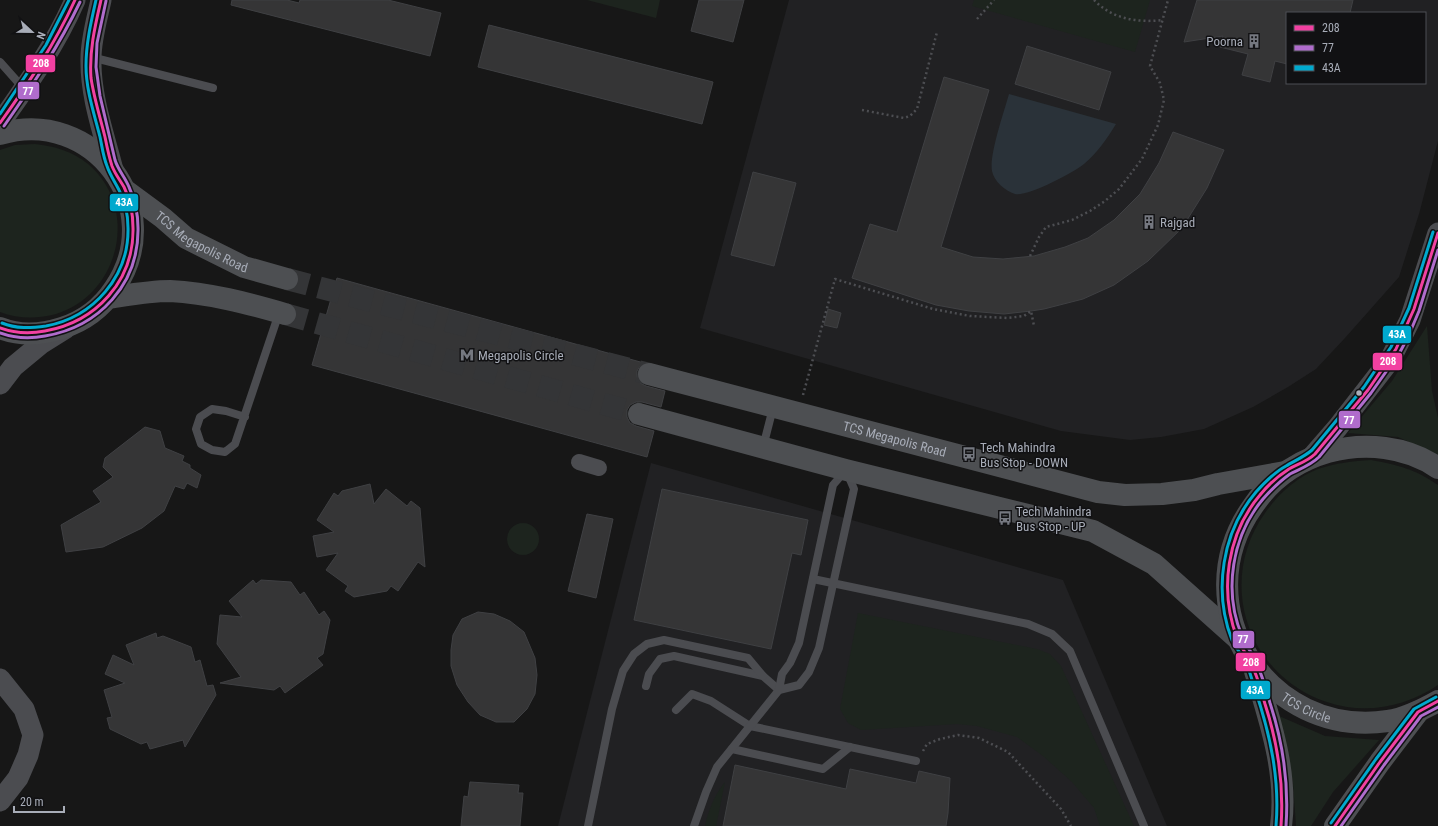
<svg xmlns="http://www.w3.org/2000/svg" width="1438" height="826" font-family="'Roboto Condensed',sans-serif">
<rect width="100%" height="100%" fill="#171717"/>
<g fill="#212123" fill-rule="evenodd">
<path d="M789,0H1438V141L1419,214L1399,277L1345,338L1316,369L1288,387L1253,407L1204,429L1161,437L1130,440L1061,431L700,328ZM1287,13H1425V83H1287Z"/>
<path d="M651,463L1063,580L1167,826H558Z"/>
</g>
<g fill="#1d241e">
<path d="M587,0H660L656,18Z"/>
<path d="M974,0H1150L1135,52L972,6Z"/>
<path d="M35,144C54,146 72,151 88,164C140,208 120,294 56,314C38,319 18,319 0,312V150L15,145Z"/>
<path d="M1427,326L1432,391L1438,418V455L1398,437L1348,433L1392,381Z"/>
<path d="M1371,460C1398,465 1415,469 1438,485V685C1412,703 1378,712 1347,707C1255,692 1211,589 1265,513C1278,494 1297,477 1318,469C1336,463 1353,461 1371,460Z"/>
<circle cx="523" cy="539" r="16"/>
<path d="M858,613L1037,649L1050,654L1061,666L1134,826H1100L1094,808L1072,782L1043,756L1017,737L977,726L957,724L861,730L848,723L840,709Z"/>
<path d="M1279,716L1325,736L1379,740L1333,792L1311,826H1296L1293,783Z"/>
<path d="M725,782L716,826H705C708,811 715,794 725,782Z"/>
</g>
<path fill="#2a3239" d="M1009,94L1116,124C1107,139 1097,153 1084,164C1073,173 1027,197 1015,194C1005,191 994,181 992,171C989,155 1004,112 1009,94Z"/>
<g fill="#353536" stroke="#3f4043">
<path d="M232,0H287L299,3L300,0H388L441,13L430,56L231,5Z"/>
<path d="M699,0H744L733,42L691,31Z"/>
<path d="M1197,0H1353L1350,13H1287V64L1275,61L1270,82L1242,75L1248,54L1220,47L1223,36L1184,42Z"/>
<path d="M489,25L713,82L702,124L478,67Z"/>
<path d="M1027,46L1111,72L1099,110L1015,84Z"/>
<path d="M944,77L989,90L941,247L973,257L1003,259L1034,256L1065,247L1088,238L1114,220L1140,194L1159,163L1173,132L1224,150L1207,188L1182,228L1148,261L1114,285L1083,299L1044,309L1031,311L1004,314L969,311L936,305L852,278L870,224L897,232Z"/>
<path d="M753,172L796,183L774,266L731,255Z"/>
<path d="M337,278L644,363L640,366L637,371V378L640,383L646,386L665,391L661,407L642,402H636L630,405L627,410V417L630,423L636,426L654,431L647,457L312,365Z"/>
<path d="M828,309L841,313L837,328L824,325Z"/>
<path d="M145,427L160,431L165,448L184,456L182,461L190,465V468L201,475L197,488L187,483L184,489L175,486L164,511L142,528L103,547L66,552L61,525L101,502L93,491L113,477L103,467L105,458Z"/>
<path d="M370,484L374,504L386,489L407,506L411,501L420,508L425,567L418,562L398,591L391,586L387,591L354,597L345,591L348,586L326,570L338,553L317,557L313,536L334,532L317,520L334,493L338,496L342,491Z"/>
<path d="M662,489L808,520L801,555L792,553L771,649L634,620Z"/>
<path d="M587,514L613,519L596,598L568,591Z"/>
<path d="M253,580L256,584L261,580L291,582L300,595L304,592L319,615L324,611L330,620L323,654L317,658L323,665L285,693L280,686L274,690L220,683L241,677L217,644L220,615L242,617L229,601Z"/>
<path d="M478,612L494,614L510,621L524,632L535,658L537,675L535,694L527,709L514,722H496L480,715L468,702L457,685L451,666V650L453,635L462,619Z"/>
<path d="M156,633L157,638L163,636L191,647L195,662L200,660L207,686L213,685L216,695L185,747L183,740L150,749L147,742L141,744L110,729L107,718L112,717L104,690L125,683L105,674L113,655L134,665L126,645Z"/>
<path d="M735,765L846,789L850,769L916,783L919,771L950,778L948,813L946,826H723Z"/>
<path d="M470,782L519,785L518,793H523L520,826H461L464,796L468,797Z"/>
</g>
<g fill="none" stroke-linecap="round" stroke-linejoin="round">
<g stroke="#343537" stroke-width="22" stroke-dasharray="22 11" stroke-linecap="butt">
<path d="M287,279L649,374"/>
<path d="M285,314L639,414"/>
</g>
<g stroke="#4d4e52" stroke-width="2.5" stroke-dasharray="2 3" stroke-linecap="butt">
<path d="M1094,0C1112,19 1138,23 1162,20"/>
<path d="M977,19L994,0"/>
<path d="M862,110L904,118L910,116L917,109L937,32"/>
<path d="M1030,256L1039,237L1046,227L1072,220L1090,211L1105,201L1119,189L1142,159L1158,125L1164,100L1160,83L1150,66L1168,0"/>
<path d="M803,395L835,279L933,309L970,316L1007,318L1024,316L1031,311L1034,326"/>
<path d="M923,751L927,744L940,739L958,735L979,738L1008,752L1061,809L1071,826"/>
</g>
<g stroke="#4b4c50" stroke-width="8">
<path d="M91,57L213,88"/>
<path d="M0,62L24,89"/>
<path d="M245,417L226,411L212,409L200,417L196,429L201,444L212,450L225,452L235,444L279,313"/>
<path d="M763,447L773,408"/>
<path d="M813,579L1028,624L1052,634L1070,651L1144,826"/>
<path d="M646,686L649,674L660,659L674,656L763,676L779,690"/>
<path d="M676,710L692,694L711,701L750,726L916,761"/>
<path d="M732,749L823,769L850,747"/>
<path d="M588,826L612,709L623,671L634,654L647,644L664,640L748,658L763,676"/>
<path d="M694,826L706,792L717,767L779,690L782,674L790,663L799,643L833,485L846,470L854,489L819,648L809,672L799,685L779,690"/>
</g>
<path stroke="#4b4c50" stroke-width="16" d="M579,462L599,468"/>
<g stroke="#4b4c50" stroke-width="21">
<path d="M101,0C97,19 91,39 91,58C90,96 104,134 113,170"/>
<path d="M0,123C28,84 56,44 75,0"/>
<path d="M0,384L13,367L42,343L66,328"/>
<path d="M1312,457L1338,427L1390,360L1410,320L1438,233"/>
<path d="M0,679L24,709L33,735L28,755L18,778L0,801"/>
</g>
<g stroke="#4d4f52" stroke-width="22">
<path d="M0,134C93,106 170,208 114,289C102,307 84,321 62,328C43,334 20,336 0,328"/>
<path id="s1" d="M125,190L163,218L186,238L244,267L287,279"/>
<path d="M108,298C128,295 149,291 170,291C209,293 247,303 285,314"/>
<path id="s2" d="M649,374L1098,492L1125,495L1162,494L1194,490L1218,484L1285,472"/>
<path d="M639,414L846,470L1093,531L1154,564L1238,639"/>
<path id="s3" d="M1438,468C1407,446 1364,442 1328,452C1297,461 1271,479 1253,506C1182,606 1267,739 1388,721C1406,718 1422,710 1438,701"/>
<path d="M1255,671C1270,721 1288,773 1281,826"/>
<path d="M1335,826L1380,762L1418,712"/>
</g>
<defs>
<g id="bus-1">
<path d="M0,123C28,84 55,44 75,0"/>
<path d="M0,328C14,333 30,334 45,331C96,322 134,281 133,228C133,215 130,199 124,187C120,180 115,174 112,166C109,157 107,147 105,137C100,117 94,98 91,78C89,51 95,26 101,0"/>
<path d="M1281,826C1284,784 1278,744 1265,704C1261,690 1257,674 1250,661C1246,653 1240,646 1237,638C1219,590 1227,534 1260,495C1268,485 1278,476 1289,469C1298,464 1308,461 1315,454L1368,390L1396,349L1414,309L1438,233"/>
<path d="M1335,826L1380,762L1418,712L1438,701"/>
</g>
<g id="bus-2">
<path d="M4,126C32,86 59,46 80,2"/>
<path d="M0,333C14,338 30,339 45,336C99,327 139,284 138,228C138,214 135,200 129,187C125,177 118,170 115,160L100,96L96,67L97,43L106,1"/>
<path d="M1286,826C1289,784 1283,743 1270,703C1266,689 1262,674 1255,660C1252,652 1245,645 1242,636C1223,591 1232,536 1263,499C1271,490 1280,481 1290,474C1300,469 1311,465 1319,457L1371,393L1400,352L1408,337L1419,311L1438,250"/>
<path d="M1341,826L1384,765L1421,716L1438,707"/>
</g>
<g id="bus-3">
<path d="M0,114L46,45L69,0"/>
<path d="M2,323C16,329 31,328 46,326C94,317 129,276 128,228C128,215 125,201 119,190C115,182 110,175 107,166C103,156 102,146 100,137C94,113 86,90 86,66C86,43 91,22 96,0"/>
<path d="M1331,823L1376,759L1414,709L1436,697"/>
<path d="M1276,826C1280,778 1270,734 1255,689C1252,681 1250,671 1246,663C1242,655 1236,648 1232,640C1213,591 1222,532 1256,492C1265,482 1275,472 1286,466C1294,461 1304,457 1312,450L1364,387L1391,347L1409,308L1433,232"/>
</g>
</defs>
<use href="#bus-1" stroke="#111113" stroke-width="6"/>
<use href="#bus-2" stroke="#111113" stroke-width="6"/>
<use href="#bus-3" stroke="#111113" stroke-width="6"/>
<use href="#bus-1" stroke="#f240a1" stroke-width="3"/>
<use href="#bus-2" stroke="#b06ccc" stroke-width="3"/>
<use href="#bus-3" stroke="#00a9ce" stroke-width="3"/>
</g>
<defs>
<symbol id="building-bare" viewBox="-9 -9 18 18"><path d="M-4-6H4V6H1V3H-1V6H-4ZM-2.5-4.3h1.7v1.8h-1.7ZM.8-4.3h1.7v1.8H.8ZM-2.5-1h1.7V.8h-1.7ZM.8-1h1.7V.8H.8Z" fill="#757880" stroke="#111113" stroke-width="2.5" paint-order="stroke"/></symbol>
<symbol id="metro-bare" viewBox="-9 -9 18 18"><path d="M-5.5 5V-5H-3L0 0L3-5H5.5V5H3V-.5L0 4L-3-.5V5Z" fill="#757880" stroke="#111113" stroke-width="2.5" paint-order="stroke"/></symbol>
<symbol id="bus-bare" viewBox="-9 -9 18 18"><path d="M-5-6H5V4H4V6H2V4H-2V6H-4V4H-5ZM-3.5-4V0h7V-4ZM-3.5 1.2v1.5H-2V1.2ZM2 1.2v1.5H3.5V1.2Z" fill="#757880" stroke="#111113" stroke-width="2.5" paint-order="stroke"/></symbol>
</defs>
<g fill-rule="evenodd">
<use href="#building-bare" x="1244" y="31" width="20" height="20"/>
<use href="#building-bare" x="1139" y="212" width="20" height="20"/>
<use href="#metro-bare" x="457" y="345" width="20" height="20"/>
<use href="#bus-bare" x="959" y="444" width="20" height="20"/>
<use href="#bus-bare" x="995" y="508" width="20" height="20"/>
</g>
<circle fill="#a8adb8" stroke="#111113" stroke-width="1.5" cx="1359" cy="393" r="3.5"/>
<g text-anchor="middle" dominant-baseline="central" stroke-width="3" stroke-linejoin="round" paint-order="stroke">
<g font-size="13" fill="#a8adb8" stroke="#111113" text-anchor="start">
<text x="1243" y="41" text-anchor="end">Poorna</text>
<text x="1160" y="222">Rajgad</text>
<text x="478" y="355">Megapolis Circle</text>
<text x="980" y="447">Tech Mahindra<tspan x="980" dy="15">Bus Stop - DOWN</tspan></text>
<text x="1016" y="511">Tech Mahindra<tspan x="1016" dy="15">Bus Stop - UP</tspan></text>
</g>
<g font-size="13" fill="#a8adb8" stroke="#111113">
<text stroke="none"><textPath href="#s1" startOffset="93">TCS Megapolis Road</textPath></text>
<text stroke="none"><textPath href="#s2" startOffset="254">TCS Megapolis Road</textPath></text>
<text stroke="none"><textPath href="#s3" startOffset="448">TCS Circle</textPath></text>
</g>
</g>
<g stroke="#111113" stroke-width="1.5">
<rect x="25" y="54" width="31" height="19" rx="4" fill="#f240a1"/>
<rect x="17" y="81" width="23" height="19" rx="4" fill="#b06ccc"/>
<rect x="109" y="193" width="30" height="19" rx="4" fill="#00a9ce"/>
<rect x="1382" y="325" width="30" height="19" rx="4" fill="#00a9ce"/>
<rect x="1372" y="352" width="31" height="19" rx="4" fill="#f240a1"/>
<rect x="1338" y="410" width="23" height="19" rx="4" fill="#b06ccc"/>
<rect x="1232" y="630" width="23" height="19" rx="4" fill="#b06ccc"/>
<rect x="1235" y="652" width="31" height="20" rx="4" fill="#f240a1"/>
<rect x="1240" y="680" width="31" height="20" rx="4" fill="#00a9ce"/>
</g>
<g font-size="11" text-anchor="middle" font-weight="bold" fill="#fff">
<text x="41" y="67">208</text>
<text x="28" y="95">77</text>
<text x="124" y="206">43A</text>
<text x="1397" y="338">43A</text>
<text x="1388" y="365">208</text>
<text x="1349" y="424">77</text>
<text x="1243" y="643">77</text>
<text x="1251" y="666">208</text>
<text x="1255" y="694">43A</text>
</g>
<rect x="1286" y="12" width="140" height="72" fill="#111113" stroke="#4d4f55"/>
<rect x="1294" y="25" width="20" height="6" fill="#f240a1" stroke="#4d4f55"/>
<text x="1322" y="32" font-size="12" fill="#a8adb8">208</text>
<rect x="1294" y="45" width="20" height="6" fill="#b06ccc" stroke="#4d4f55"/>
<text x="1322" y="52" font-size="12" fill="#a8adb8">77</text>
<rect x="1294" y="65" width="20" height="6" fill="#00a9ce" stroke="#4d4f55"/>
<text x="1322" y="72" font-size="12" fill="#a8adb8">43A</text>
<g transform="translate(32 32) rotate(112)" stroke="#111113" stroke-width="3" paint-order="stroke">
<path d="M0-3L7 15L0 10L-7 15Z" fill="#a8adb8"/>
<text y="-6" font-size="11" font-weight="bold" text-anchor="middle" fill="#a8adb8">N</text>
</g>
<path d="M14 806v6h50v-6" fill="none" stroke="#a8adb8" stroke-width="2"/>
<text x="20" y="806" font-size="12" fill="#a8adb8" stroke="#111113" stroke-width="3" paint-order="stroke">20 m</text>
</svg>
